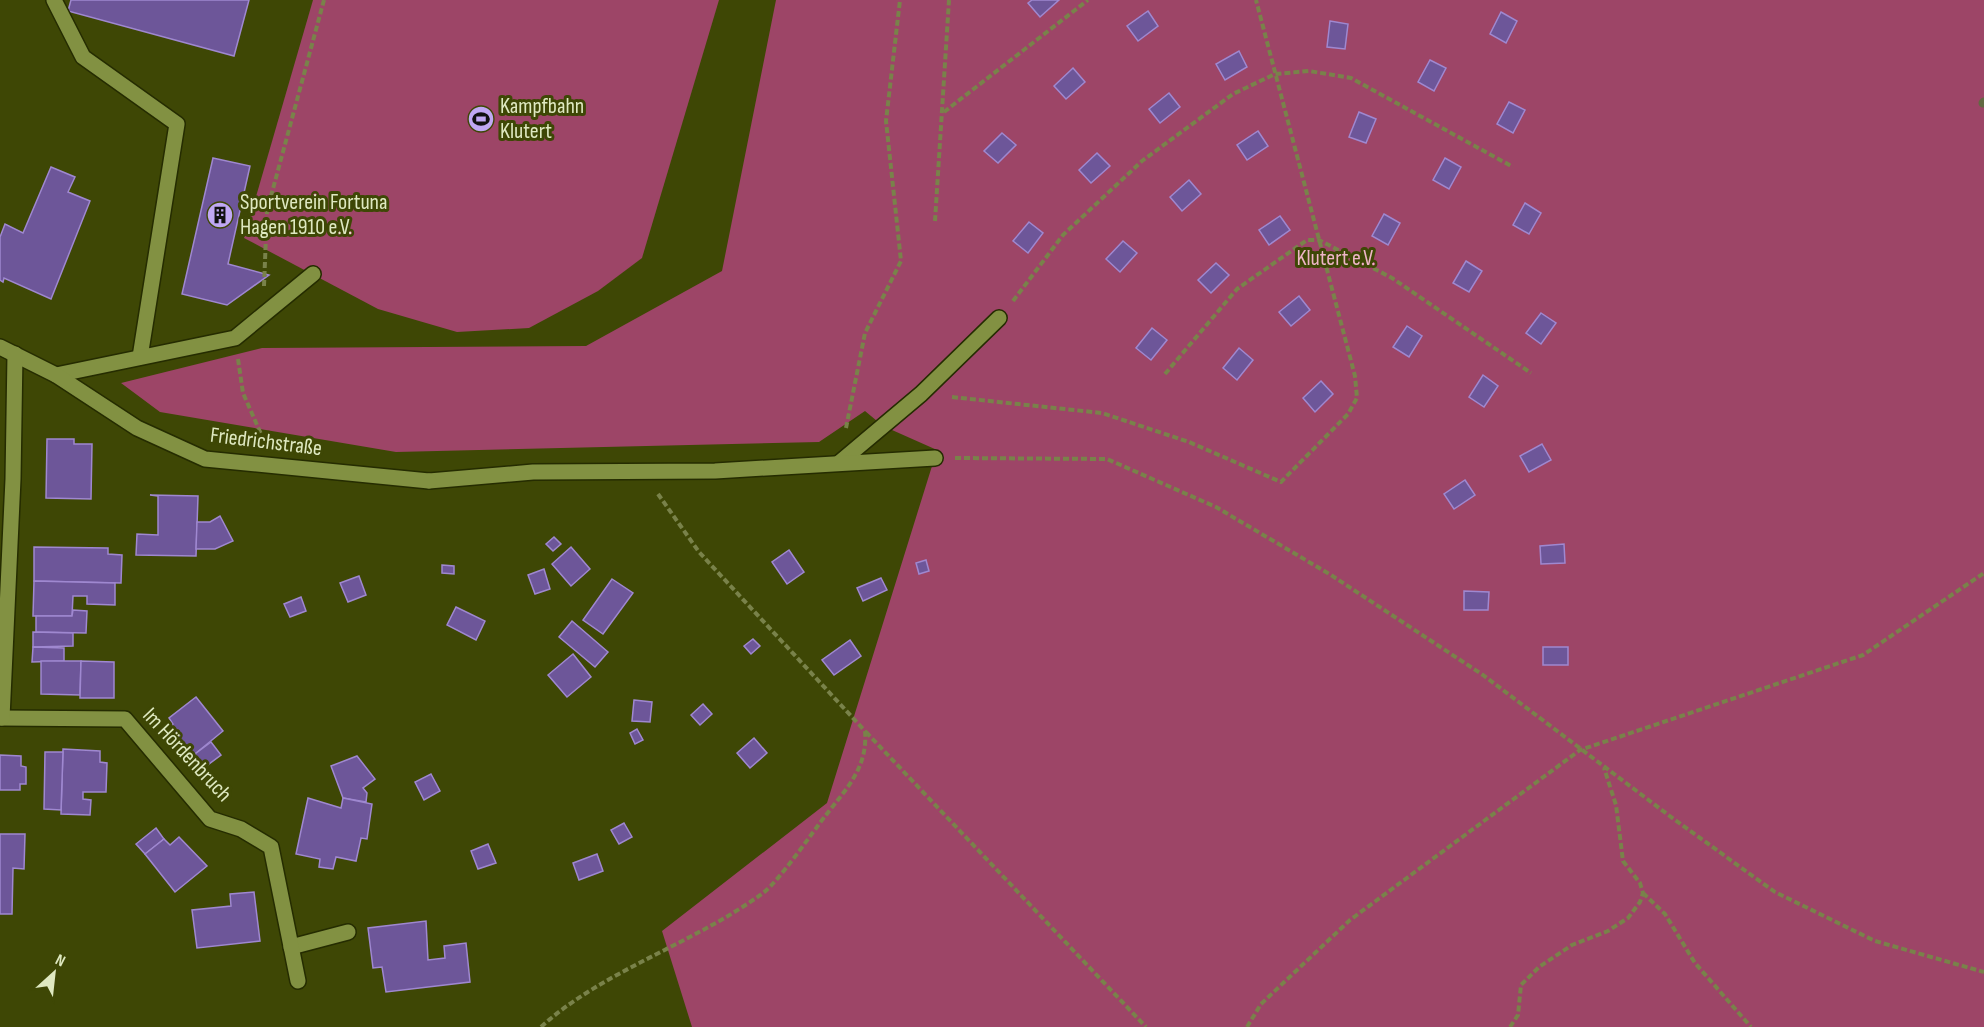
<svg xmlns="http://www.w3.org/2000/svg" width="1984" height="1027" font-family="'Sofia Sans Condensed',sans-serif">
<rect width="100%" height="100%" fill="#3e4705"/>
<g fill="#9d4567">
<path d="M313,0H719L642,258L598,291L529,328L457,332L378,309L244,238Z"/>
<path d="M776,0H1984V1027H692L662,931L827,803L937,450L883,426L865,411L819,442L396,452L160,412L121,383L262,348L586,346L722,271Z"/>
</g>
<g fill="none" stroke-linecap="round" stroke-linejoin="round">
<path stroke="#626942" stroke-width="9" d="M1983,103L1984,102"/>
</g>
<g fill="#6d5699" stroke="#9f88d0" stroke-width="1.5">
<path d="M71,0H249L234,56L68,11Z"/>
<path d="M1032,0H1059L1040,17L1028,3Z"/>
<path d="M1148,11L1158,26L1138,41L1127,26Z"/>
<path d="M1501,12L1517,21L1506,43L1490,34Z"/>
<path d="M1330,21L1348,24L1345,49L1327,47Z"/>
<path d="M1239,51L1247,67L1225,80L1216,64Z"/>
<path d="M1430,60L1446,68L1434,91L1418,82Z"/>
<path d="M1073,68L1085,82L1066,99L1054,86Z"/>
<path d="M1169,93L1180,107L1160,123L1149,109Z"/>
<path d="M1509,102L1525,110L1513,133L1497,124Z"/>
<path d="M1359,112L1376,119L1366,143L1349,137Z"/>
<path d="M1258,131L1268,146L1247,160L1237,145Z"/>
<path d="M1002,133L1016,145L998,163L984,151Z"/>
<path d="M1097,153L1110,166L1091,183L1079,170Z"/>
<path d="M213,158L250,166L228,264L269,275L227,305L182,294Z"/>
<path d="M1445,158L1461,167L1449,189L1433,180Z"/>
<path d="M51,167L75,177L68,192L90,201L51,299L4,278L3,282L0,280V237L5,224L23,233Z"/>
<path d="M1189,180L1201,194L1182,211L1170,197Z"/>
<path d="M1525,203L1541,213L1529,234L1513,225Z"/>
<path d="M1384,214L1400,223L1388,245L1372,236Z"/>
<path d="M1280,216L1290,230L1269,245L1259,230Z"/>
<path d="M1029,222L1043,233L1028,253L1013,241Z"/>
<path d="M1123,241L1137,253L1120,272L1106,259Z"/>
<path d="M1466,261L1482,271L1469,292L1453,283Z"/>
<path d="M1216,263L1229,275L1211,293L1198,280Z"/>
<path d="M1299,296L1310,310L1291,326L1279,312Z"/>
<path d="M1541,313L1556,323L1541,344L1526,333Z"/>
<path d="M1407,326L1422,336L1409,357L1393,347Z"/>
<path d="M1152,328L1167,340L1151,360L1136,348Z"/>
<path d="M1239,348L1253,360L1237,380L1223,368Z"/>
<path d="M1483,375L1498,386L1484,407L1469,397Z"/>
<path d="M1321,381L1333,394L1315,412L1303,398Z"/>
<path d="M47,439H74V444H92L91,499L46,498Z"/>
<path d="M1542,444L1551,460L1529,472L1520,456Z"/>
<path d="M1465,480L1475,495L1454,509L1444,494Z"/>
<path d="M150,495L198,496L196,556L136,555L137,534L158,535V496Z"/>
<path d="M220,516L233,541L215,549H196L197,522H210Z"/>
<path d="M554,537L561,544L553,551L546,544Z"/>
<path d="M1564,544L1565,563L1541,564L1540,546Z"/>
<path d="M34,547L108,548V554L122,555L121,583L34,581Z"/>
<path d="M571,547L590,569L571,586L552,564Z"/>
<path d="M789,550L804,572L787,584L772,562Z"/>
<path d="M926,560L929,571L919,574L916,563Z"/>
<path d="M442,565L454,566V574L442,573Z"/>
<path d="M544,569L550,589L535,594L528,575Z"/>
<path d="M359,576L366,595L348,602L340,583Z"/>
<path d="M881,578L887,590L863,601L857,588Z"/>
<path d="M612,579L633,593L603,634L583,620Z"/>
<path d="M34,581L115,583V605L87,604V596H73L72,616H33Z"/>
<path d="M1464,591L1489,592L1488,610H1464Z"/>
<path d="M301,597L306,611L290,617L284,604Z"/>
<path d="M456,607L485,621L476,640L447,625Z"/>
<path d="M73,610L87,611L86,633L36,632V616H72Z"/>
<path d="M572,621L608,652L595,667L559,637Z"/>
<path d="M33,632L73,633V646L33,647Z"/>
<path d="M753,639L760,646L751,654L744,646Z"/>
<path d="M850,640L861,656L834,675L822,660Z"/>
<path d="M33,647L64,648V661L32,662Z"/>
<rect x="1543" y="647" width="25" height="18"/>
<path d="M573,654L591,677L567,697L548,675Z"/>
<path d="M41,661H81L80,695L41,694Z"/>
<path d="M81,661L114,662V698H80Z"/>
<path d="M196,697L223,731L190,758L167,729L173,724L169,718Z"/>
<path d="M634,700L652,702L650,722L632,721Z"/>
<path d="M703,704L712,714L700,725L691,715Z"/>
<path d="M637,729L643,740L635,744L630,733Z"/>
<path d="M754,738L767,753L750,768L737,753Z"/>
<path d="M211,742L221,755L201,770L191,757Z"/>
<path d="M63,749L100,751V762L107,763L106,792H83V799L91,800L90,815L61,814Z"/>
<path d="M45,752H63L61,810L44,809Z"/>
<path d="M0,755L21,756V766L26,767V784H20V790H0Z"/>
<path d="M357,756L375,779L363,788L367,793L366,802L343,798L331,766Z"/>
<path d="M431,774L440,791L424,800L415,782Z"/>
<path d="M308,798L341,808L343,798L372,804L367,839L361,838L356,861L336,857L333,869L319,867L320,859L296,854Z"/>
<path d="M624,823L632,837L619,844L611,830Z"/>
<path d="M156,828L164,839L145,854L136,844Z"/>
<path d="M0,834H25L24,869L13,868L12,914H0Z"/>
<path d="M179,837L207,866L175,892L145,854L164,839L170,845Z"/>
<path d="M488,844L496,863L478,869L471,851Z"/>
<path d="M597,854L603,871L579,880L573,863Z"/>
<path d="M254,892L260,941L197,948L192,910L231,906L230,894Z"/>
<path d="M426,921L428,960L445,958L444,946L466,943L470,982L386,992L382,967L373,968L368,928Z"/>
</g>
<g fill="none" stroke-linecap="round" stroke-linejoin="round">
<defs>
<g id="service">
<path d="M54,0L83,57L177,124L140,357"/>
<path d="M56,375L235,338L313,274"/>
<path d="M839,463L921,394L999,318"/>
<path d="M429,481L533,472L715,471L935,458"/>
<path d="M291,947L348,932"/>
</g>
<g id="minor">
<path d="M0,347L56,375L137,428L205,459L429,481"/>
<path d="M0,718L125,719L210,819L241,829L271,847L298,981"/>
<path d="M2,718L13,479L15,354"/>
</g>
</defs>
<use href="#service" stroke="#252c01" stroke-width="18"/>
<use href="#minor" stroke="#252c01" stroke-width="18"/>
<g stroke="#79824a" stroke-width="4" stroke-dasharray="6 3" stroke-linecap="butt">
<path d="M944,112L1088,0"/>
<path d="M935,221L949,0"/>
<path d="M264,286L267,211L324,0"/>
<path d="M1013,301L1063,235L1142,161L1233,94L1275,74L1309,71L1351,78L1513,167"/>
<path d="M238,359L243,393L265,443"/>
<path d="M1165,374L1237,289L1307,240H1319L1392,278L1531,373"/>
<path d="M952,397L1102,413L1189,442L1281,482L1348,414L1357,398L1355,376L1256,0"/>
<path d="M846,428L865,333L901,261L886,121L900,0"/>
<path d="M955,458L1107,459L1216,507L1331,575L1483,675L1675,820L1775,892L1875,941L1984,972"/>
<path d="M866,732L1146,1027"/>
<path d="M1643,893L1665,914L1695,963L1751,1027"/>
<path d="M541,1027C602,971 695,943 763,893C780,880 811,834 826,815C847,788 868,767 865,731L699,552L658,494"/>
<path d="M1247,1027L1261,1004L1350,920L1580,750L1863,655L1984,573"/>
<path d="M1510,1027L1518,1015L1521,985L1539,967L1572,945L1608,931L1628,918L1640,902L1643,893L1640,883L1623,861L1616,805L1604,768"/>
</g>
<use href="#service" stroke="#829142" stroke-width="15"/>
<use href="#minor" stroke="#829142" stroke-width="15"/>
</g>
<defs>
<symbol id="stadium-disc" viewBox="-11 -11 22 22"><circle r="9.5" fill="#c0a8f4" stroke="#3e4705"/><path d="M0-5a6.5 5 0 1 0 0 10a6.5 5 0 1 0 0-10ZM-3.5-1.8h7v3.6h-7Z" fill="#111"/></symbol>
<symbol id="building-disc" viewBox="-11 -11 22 22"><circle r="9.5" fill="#c0a8f4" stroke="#3e4705"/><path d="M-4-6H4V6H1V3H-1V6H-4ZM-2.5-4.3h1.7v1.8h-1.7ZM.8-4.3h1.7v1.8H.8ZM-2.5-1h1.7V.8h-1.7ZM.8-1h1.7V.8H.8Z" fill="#111"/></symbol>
</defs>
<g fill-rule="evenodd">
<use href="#stadium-disc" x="466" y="104" width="30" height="30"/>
<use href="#building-disc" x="205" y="200" width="30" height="30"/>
</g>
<g text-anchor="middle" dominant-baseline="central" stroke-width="6" stroke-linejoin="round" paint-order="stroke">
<g font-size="22" fill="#dfe9c1" stroke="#3e4705" text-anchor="start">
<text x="500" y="106">Kampfbahn<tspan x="500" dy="25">Klutert</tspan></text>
<text x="240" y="202">Sportverein Fortuna<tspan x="240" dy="25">Hagen 1910 e.V.</tspan></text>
</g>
<g font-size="22" fill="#efb5c7" stroke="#3e4705">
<text x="1336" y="258">Klutert e.V.</text>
</g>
<g font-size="22" fill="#dfe9c1" stroke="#3e4705">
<text transform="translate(266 442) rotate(7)">Friedrichstraße</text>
<text transform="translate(187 755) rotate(47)">Im Hördenbruch</text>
</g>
</g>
<g transform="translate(54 973) rotate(27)" stroke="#3e4705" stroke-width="4.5" paint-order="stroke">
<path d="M0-4.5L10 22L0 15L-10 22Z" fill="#dfe9c1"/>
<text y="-9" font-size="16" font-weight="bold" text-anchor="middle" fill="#dfe9c1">N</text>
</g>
</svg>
